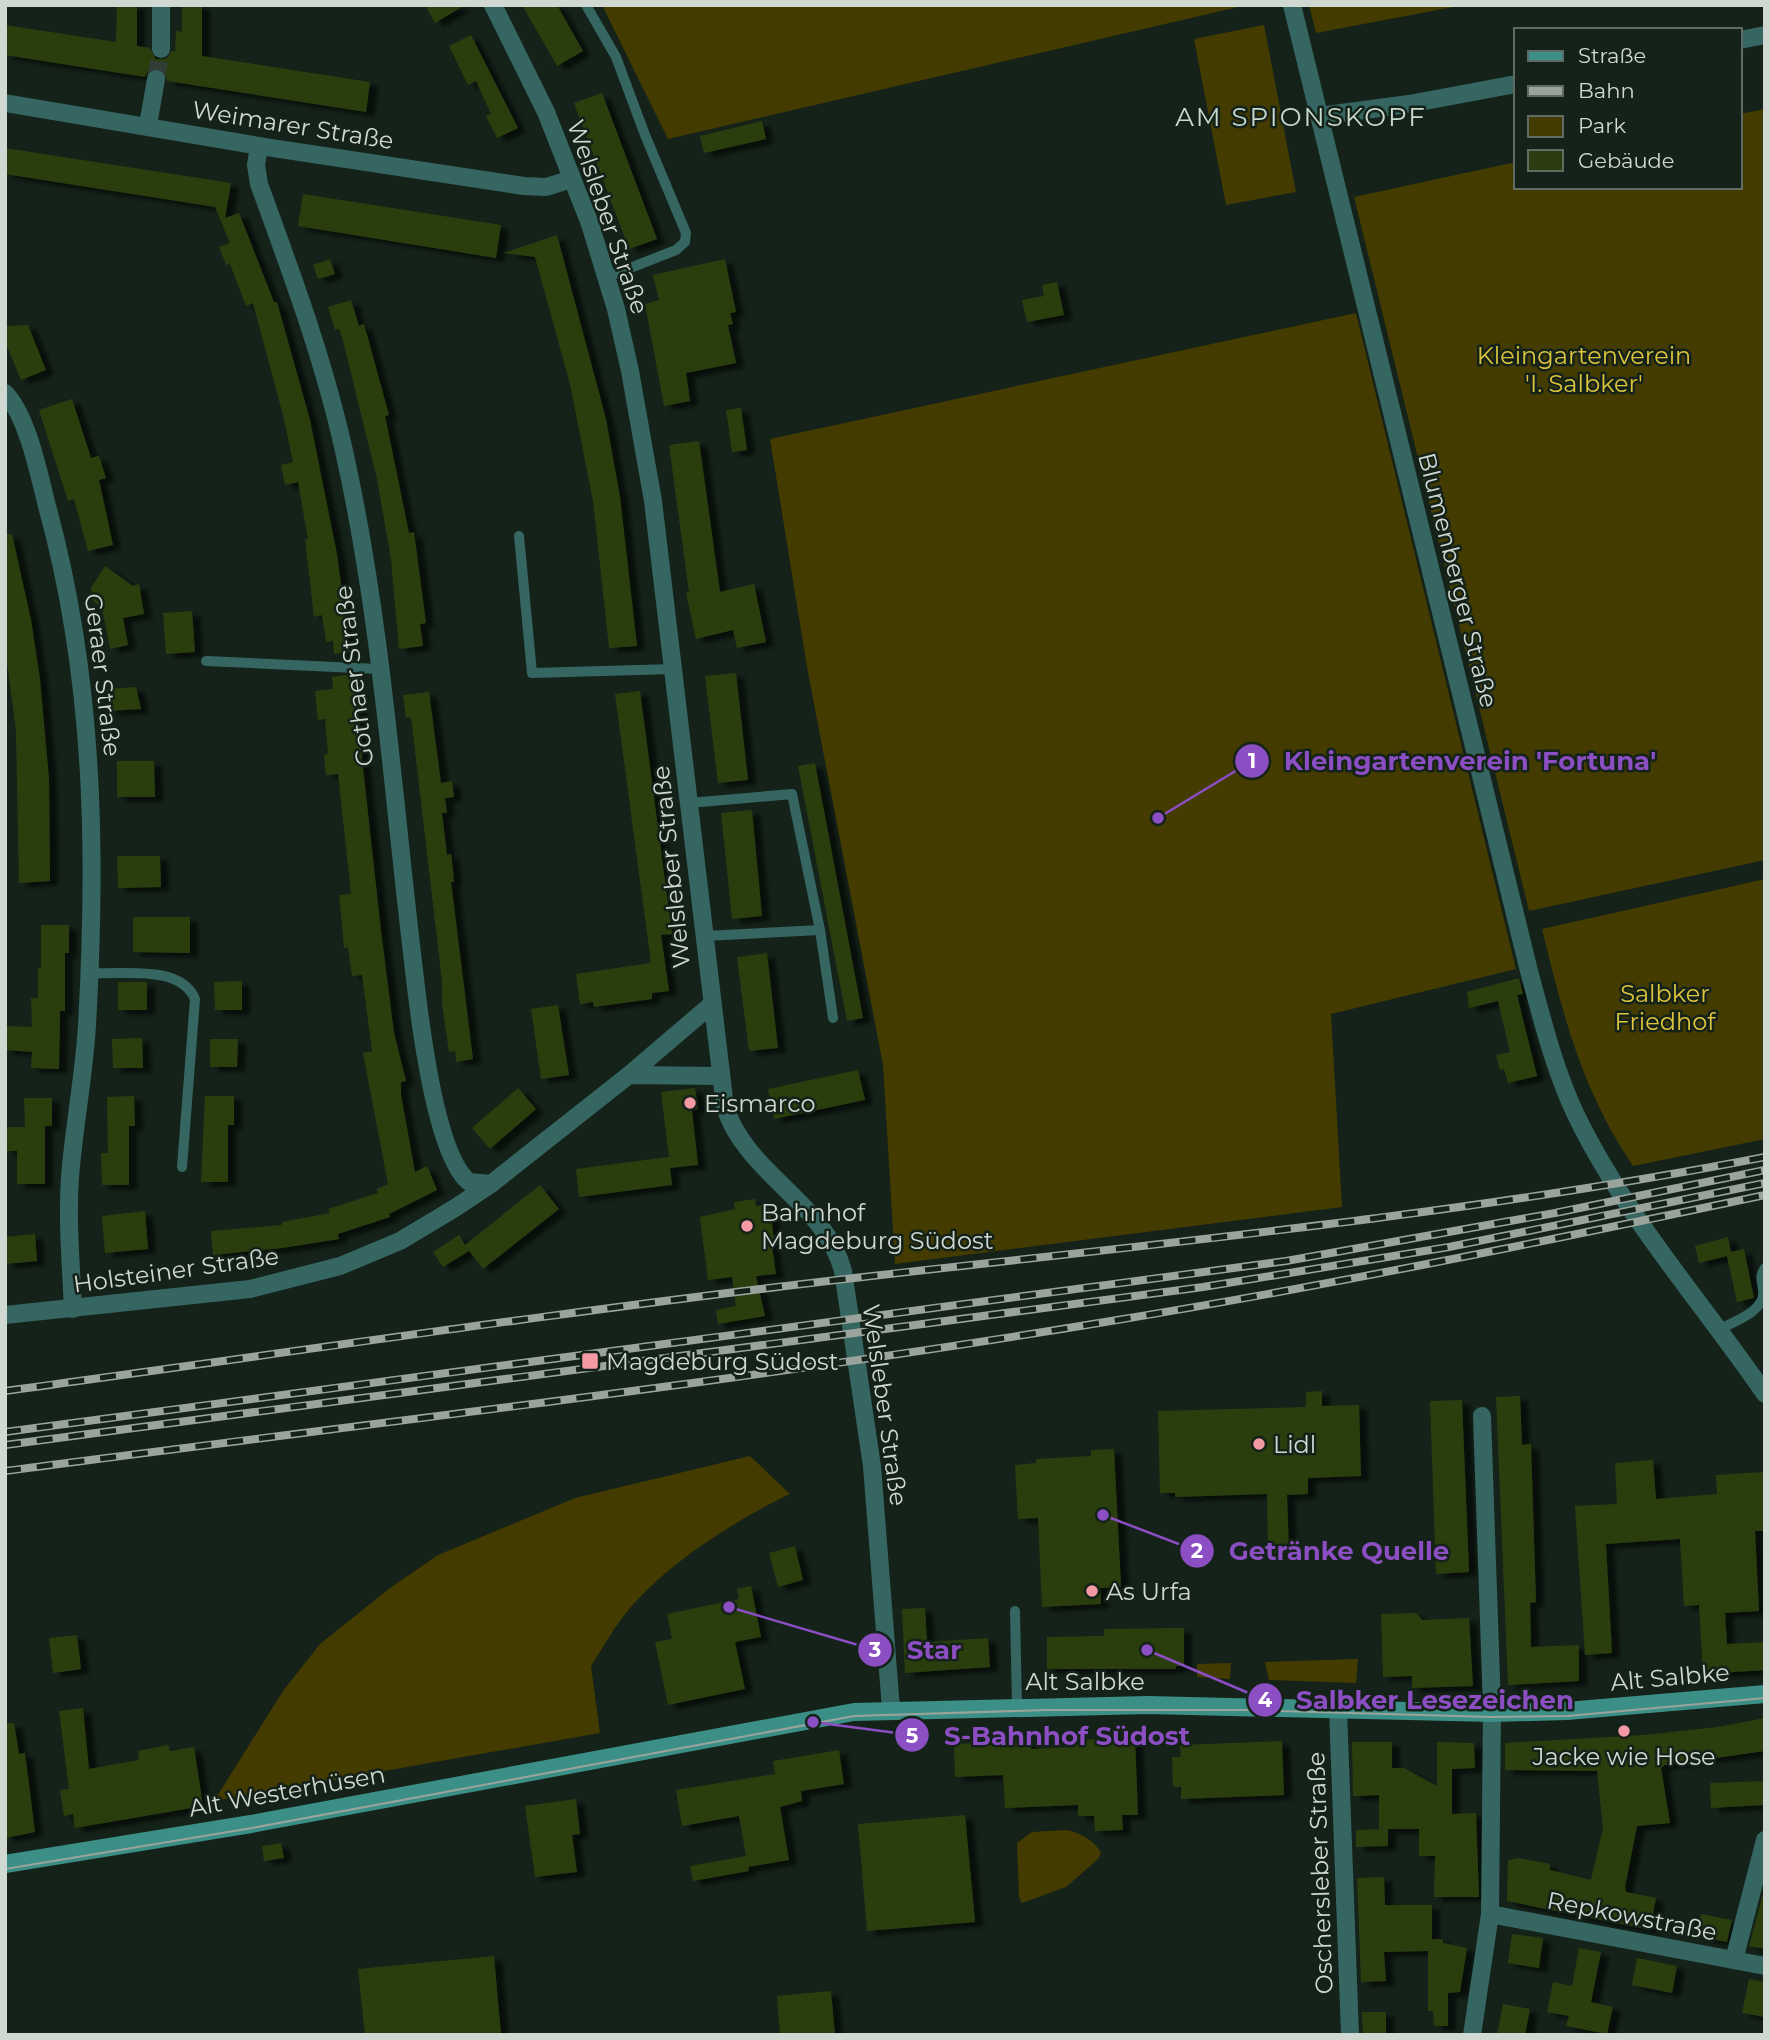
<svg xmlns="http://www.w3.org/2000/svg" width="1770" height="2040" font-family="Montserrat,sans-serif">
<defs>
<filter id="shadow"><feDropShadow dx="8" dy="4.5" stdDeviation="2" flood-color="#0009"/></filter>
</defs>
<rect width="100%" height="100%" fill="#142219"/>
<g fill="#443b00">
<path d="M602,5H1247L668,139Z"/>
<path d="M1309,5H1464L1316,33Z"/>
<path d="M1264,25L1296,192L1226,205L1194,39Z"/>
<path d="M1765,109V860L1529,911L1354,197L1516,162V187H1740V114Z"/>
<path d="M1356,313L1516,969L1331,1014L1342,1207L895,1264L883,1065L807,667L770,439Z"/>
<path d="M1765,879V1139L1633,1166C1582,1091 1563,1015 1542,929Z"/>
<path d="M750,1456L790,1494C736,1520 671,1561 631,1607C616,1624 604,1646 591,1666L600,1733L214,1801L283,1691L320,1644L390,1588L438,1555L575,1498Z"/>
<path d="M1358,1659L1356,1683L1269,1680L1265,1662Z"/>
<path d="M1231,1663L1230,1679L1197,1677V1664Z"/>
<path d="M1066,1830C1079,1832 1095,1841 1101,1853L1098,1859L1066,1887L1022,1903L1019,1897L1017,1843L1032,1832Z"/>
</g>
<g fill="#2c3e10" filter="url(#shadow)">
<path d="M117,5H137V46L150,48L156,59H166L172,51L175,52L176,31L182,32V5H202V56L370,82L366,112L167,81L164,71L157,68L148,71L145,77L5,55V25L116,42Z"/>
<path d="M425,5H465L435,23Z"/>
<path d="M522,5H557L583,51L557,66Z"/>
<path d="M471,35L518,128L497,138L486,116L491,114L476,81L468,85L449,46Z"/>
<path d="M602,93L657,239L629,249L574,103Z"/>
<path d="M762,121L766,139L704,153L700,136Z"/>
<path d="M5,148L231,183L225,218L239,213L274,302H277L310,420L337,554L350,652L334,654L333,641L326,642L322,615L314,617L305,539H308L298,482L285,485L281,465L293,462L283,415L253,303L246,306L230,264L226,265L219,247L230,243L215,207L5,174Z"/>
<path d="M303,194L501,225L496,258L298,226Z"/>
<path d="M557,235L606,419L620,497L637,646L609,648L593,501L570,384L535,257L504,253Z"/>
<path d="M330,259L335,274L318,279L313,265Z"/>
<path d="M725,259L736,312L730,313L733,324L728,325L736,363L686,373L690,401L664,406L645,304L659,300L653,275Z"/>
<path d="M1057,282L1064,315L1027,322L1022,300L1044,296L1042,285Z"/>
<path d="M351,300L359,326L364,324L389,415L385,416L409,533L414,532L426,623L420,624L423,646L399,649L391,559L377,479L343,341L339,329L335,330L328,307Z"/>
<path d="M28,325L46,370L21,380L5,341V326Z"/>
<path d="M72,399L91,458L99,456L106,478L99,480L113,545L88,551L74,499L68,501L39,410Z"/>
<path d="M741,408L747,450L732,452L726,410Z"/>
<path d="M699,441L720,592L754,584L766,642L737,648L733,630L696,639L686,593L689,592L669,445Z"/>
<path d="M5,534H12L31,620L40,679L49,779L50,881L19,883L16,731L5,647Z"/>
<path d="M105,566L133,586L139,584L144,614L123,618L128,645L110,649L102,608L93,601L91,588Z"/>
<path d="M192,611L195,652L166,654L163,613Z"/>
<path d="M736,673L748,780L718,783L705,676Z"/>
<path d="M344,675L351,676L352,692L358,691L361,750L381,931L394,1033L406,1081L401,1082V1095L415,1172L427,1166L437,1190L389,1214L390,1217L338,1234L339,1239L282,1248L213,1255L211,1231L282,1225V1222L330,1213L328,1209L378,1193L377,1189L388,1184L363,1053L372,1051L362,975L352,976L348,947L344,948L343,936L339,895L351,894L338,774L326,775L324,755L328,754L325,719L318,720L315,691L333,689L332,677Z"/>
<path d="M136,687L141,709L109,711L107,689Z"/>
<path d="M640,691L672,934L661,935L669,991L652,993V999L594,1007L593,1002L580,1004L576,974L651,963L615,694Z"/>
<path d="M429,692L441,783L452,781L454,797L445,798L447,813H442L447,855L451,854L453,870L454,882H451L473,1059L456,1062L455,1051L449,1052L442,1003V981L411,717L406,718L403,695Z"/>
<path d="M117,761H154L155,797H117Z"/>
<path d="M815,763L863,1018L847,1021L798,766Z"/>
<path d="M752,810L762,916L732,919L721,813Z"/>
<path d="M117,856H160L161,887L118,888Z"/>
<path d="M133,917H190V953L133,952Z"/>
<path d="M41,925H69V953H65V1011H60L59,1069L31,1068L32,1052L5,1050V1026L32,1027L31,998H38V968H41Z"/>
<path d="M767,953L778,1048L749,1051L737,957Z"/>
<path d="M1519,978L1523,994L1517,995L1537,1076L1508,1083L1504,1069L1500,1070L1496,1055L1510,1052L1498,1001L1469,1008L1467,992Z"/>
<path d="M242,981V1010H215L214,982Z"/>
<rect x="118" y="982" width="29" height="28"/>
<path d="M558,1005L569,1075L541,1079L531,1009Z"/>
<path d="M142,1038L143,1068H113L112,1039Z"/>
<path d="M210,1039H238L237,1067H210Z"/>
<path d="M858,1070L865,1100L774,1119L768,1089Z"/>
<path d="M518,1088L536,1109L490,1149L472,1128Z"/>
<path d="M695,1088L698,1109L692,1110L698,1165L670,1168L672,1185L579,1197L576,1169L669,1157L661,1092Z"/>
<path d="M134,1096L135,1126H129V1185H102L101,1153H108L107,1097Z"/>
<path d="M205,1096H234V1125H228V1182H201Z"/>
<path d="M24,1098H52V1126H45V1184H17V1151H5V1127H25Z"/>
<path d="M540,1185L559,1209L483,1269L469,1251L443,1267L433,1252L459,1235L465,1245Z"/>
<path d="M755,1199L756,1206L769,1204L774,1239H771L776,1274L756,1276L765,1316L718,1324L716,1310L736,1306L732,1277L708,1280L700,1217L735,1209L734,1202Z"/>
<path d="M145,1211L148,1249L105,1253L102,1216Z"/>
<path d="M35,1234L37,1261L5,1264V1237Z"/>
<path d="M1728,1237L1731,1252L1744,1249L1754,1298L1737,1302L1727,1256L1699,1263L1695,1246Z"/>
<path d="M1322,1391V1406L1359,1405L1361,1476L1308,1478V1494L1287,1495L1289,1553H1268L1267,1494L1175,1497V1493H1160L1158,1411L1306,1407V1392Z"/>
<path d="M1520,1396L1522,1445L1531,1444L1536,1602L1530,1603L1531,1647L1579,1645V1681L1508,1685L1496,1397Z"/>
<path d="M1462,1400L1469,1572L1436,1574L1430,1401Z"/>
<path d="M1114,1449L1121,1587L1100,1588L1101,1604L1042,1607L1038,1518L1018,1519L1015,1465L1036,1463V1459L1091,1456V1450Z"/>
<path d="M1653,1460L1656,1499L1717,1494L1716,1475L1765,1472V1531H1755L1759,1611L1725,1613L1727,1644L1765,1642V1670L1703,1674L1699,1605L1684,1606L1680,1539L1606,1544L1612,1653L1585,1655L1575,1506L1617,1504L1615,1463Z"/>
<path d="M795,1546L803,1580L778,1587L769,1553Z"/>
<path d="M751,1586L761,1637L735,1642L745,1689L668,1705L655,1642L672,1639L667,1614L739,1599L737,1589Z"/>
<path d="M925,1608L927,1642L988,1638L990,1667L905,1673L902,1609Z"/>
<path d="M1416,1613L1422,1620L1469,1618L1473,1686L1412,1688V1676L1383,1677L1381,1614Z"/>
<path d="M1184,1628V1666H1176V1669H1047V1637L1104,1636V1629Z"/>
<path d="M77,1635L81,1669L53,1673L49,1638Z"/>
<path d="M83,1708L89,1769L139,1760L138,1751L168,1745L170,1751L194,1747L203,1806L75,1828L73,1814L64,1816L60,1790L69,1789L59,1711Z"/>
<path d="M1765,1718V1751L1665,1765L1661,1768L1670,1823L1637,1826L1625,1887L1626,1892L1656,1898L1650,1930L1507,1901L1508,1860L1518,1858L1550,1864V1870L1591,1880L1603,1828L1597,1771L1505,1770V1743L1644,1735L1718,1727Z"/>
<path d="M5,1723H14L19,1754L25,1753L35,1832L5,1838Z"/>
<path d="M1135,1738L1138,1815H1122L1123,1830L1095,1831L1094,1816H1078V1805L1005,1808L1003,1775L955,1777L954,1744L1031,1741V1749L1076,1747V1740Z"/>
<path d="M1282,1741L1284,1795L1181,1799V1787H1173L1172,1757H1181L1180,1745Z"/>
<path d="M1352,1742H1392V1768H1404L1437,1786V1742L1474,1743L1475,1768L1452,1769V1814L1476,1813L1479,1897H1434L1435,1856H1419V1829H1379V1795L1353,1796Z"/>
<path d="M839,1750L844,1784L801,1791L802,1801L780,1807L789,1860L748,1867L747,1861L749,1871L693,1881L690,1866L746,1856L739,1816L682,1826L676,1790L775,1774L773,1761Z"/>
<path d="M1765,1781V1805L1711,1808L1710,1783Z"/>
<path d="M576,1799L580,1834L572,1835L577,1872L535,1877L525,1806Z"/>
<path d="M965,1815L975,1922L867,1931L858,1824Z"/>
<path d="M1388,1829V1846L1356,1847V1830Z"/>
<path d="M281,1843L284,1858L264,1861L262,1846Z"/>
<path d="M1384,1877L1385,1905H1432V1939H1443V1943L1467,1948L1460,1992L1448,1993V2026H1434L1433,2011H1428V1951L1384,1952L1386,1981L1361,1982L1357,1878Z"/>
<path d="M1763,1894L1765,1895V1949L1749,1946Z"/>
<path d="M1701,1914L1732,1920L1727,1942L1696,1936Z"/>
<path d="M1512,1934L1543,1938L1539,1968L1508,1963Z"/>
<path d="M1579,1948L1601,1952L1591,2002L1613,2007L1607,2034L1566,2026L1569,2016L1547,2012L1553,1982L1572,1986Z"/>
<path d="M494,1956L501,2035H365L358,1969Z"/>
<path d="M1637,1958L1677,1966L1672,1993L1632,1985Z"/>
<path d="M1749,1979L1765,1982V2017L1742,2013Z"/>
<path d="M831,1991L835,2035H780L777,1996Z"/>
<path d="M1503,2004L1530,2009L1525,2035H1497Z"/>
<path d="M1362,2012H1386V2035H1363Z"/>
</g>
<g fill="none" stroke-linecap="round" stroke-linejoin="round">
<path stroke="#303d35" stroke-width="18" stroke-dasharray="18 9" stroke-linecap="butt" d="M156,79L161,49"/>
<g stroke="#356661" stroke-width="10">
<path d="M586,5L616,57L645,135L686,233L685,242L676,250L607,277"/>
<path d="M519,536L532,673L674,669"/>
<path d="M206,661L378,669"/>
<path d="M689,803L792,794L820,930"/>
<path d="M704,936L820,930L833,1018"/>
<path d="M90,973C123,975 180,964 195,999L182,1167"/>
<path d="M1720,1329C1735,1321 1766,1311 1763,1290C1762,1280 1759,1277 1765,1268"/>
<path d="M1015,1611L1017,1706"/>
</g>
<g stroke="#356661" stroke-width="18">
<path d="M493,5L546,112L590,224L616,309L630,371L653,501L725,1107C746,1174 825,1202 843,1271L872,1466L891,1709"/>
<path d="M1292,5L1529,971C1542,1019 1554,1068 1575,1113C1624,1215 1701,1301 1765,1394"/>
<path d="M1740,40L1765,35"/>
<path d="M161,49V5"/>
<path d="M5,103L259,146L524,186L546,187L572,179"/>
<path d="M1319,116L1409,104L1516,84"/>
<path d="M148,125L156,79"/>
<path d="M259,146L256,165L259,184C291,272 324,360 344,451C382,621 393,798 414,970C419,1015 435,1155 469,1182L491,1184"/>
<path d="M5,393C28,417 39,475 47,506C94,677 97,850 87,1025C84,1076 74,1126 70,1177C67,1221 71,1265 73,1309"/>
<path d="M629,1075L711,1005"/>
<path d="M5,1315L250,1289L340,1266L400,1241L455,1208L491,1184L629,1075L719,1076"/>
<path d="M1338,1709L1350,2035"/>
<path d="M1490,1914L1765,1966"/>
<path d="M1734,1960L1765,1840"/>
<path d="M1472,2035L1490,1914L1492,1708L1482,1416"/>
</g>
<path stroke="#3b8f86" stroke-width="18" d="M5,1864L251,1824L854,1712L1148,1705L1492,1713L1567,1711L1765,1694"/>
<path stroke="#9aa49d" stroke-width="2" d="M5,1869L252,1828L854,1716L1046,1710H1247L1492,1717L1567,1716L1765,1698"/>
<defs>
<g id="rail">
<path d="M5,1391C279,1354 553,1313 828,1281C1141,1245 1454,1217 1765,1157"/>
<path d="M5,1432L1286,1261L1555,1213L1765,1170"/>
<path d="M5,1445L1203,1287L1449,1247L1765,1183"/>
<path d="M5,1471C372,1423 740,1382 1105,1322C1327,1286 1546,1241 1765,1195"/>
</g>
</defs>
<use href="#rail" stroke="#9aa49d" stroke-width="8"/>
<use href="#rail" stroke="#142219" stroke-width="5" stroke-dasharray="16" stroke-linecap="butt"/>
</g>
<g fill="#f49aa5" stroke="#142219" stroke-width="2.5">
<circle cx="690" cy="1103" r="7"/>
<circle cx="747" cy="1226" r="7"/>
<rect x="581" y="1352" width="18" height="18" rx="3.5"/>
<circle cx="1259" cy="1444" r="7"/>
<circle cx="1092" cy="1591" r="7"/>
<circle cx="1624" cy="1731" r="7"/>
</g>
<g text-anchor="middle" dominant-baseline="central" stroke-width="5" stroke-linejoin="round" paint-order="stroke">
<g font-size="24" fill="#d0d8d2" stroke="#142219">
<text transform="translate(293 125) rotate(9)">Weimarer Straße</text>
<text transform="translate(608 217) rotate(71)">Welsleber Straße</text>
<text transform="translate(1458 580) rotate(76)">Blumenberger Straße</text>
<text transform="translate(103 675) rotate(83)">Geraer Straße</text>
<text transform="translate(354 676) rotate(-97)">Gothaer Straße</text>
<text transform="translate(671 867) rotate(-96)">Welsleber Straße</text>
<text transform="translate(176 1270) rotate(-8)">Holsteiner Straße</text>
<text transform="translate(885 1405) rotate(82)">Welsleber Straße</text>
<text transform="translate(1670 1677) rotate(-5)">Alt Salbke</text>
<text x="1085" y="1681">Alt Salbke</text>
<text transform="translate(287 1791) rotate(-10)">Alt Westerhüsen</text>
<text transform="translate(1320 1873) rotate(-92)">Oschersleber Straße</text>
<text transform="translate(1632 1916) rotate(11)">Repkowstraße</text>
</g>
<g font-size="24" fill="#ddc43c" stroke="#142219">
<text x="1584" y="355">Kleingartenverein<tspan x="1584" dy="28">'I. Salbker'</tspan></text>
<text x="1665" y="993">Salbker<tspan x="1665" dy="28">Friedhof</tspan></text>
</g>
<g font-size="24" fill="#d0d8d2" stroke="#142219" text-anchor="start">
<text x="704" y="1103">Eismarco</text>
<text x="761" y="1212">Bahnhof<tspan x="761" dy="28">Magdeburg Südost</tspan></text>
<text x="606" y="1361">Magdeburg Südost</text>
<text x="1273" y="1444">Lidl</text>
<text x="1106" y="1591">As Urfa</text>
<text x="1624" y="1756" text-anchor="middle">Jacke wie Hose</text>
</g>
<g font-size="26" letter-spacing="2" fill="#c8d9ce" stroke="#142219">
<text x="1301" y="117">AM SPIONSKOPF</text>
</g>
</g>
<path fill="none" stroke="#8c4ec3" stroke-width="2.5" d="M1158 818L1252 761M1103 1515L1197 1551M729 1607L875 1650M1147 1650L1265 1700M813 1722L912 1735"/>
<g fill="#8c4ec3" stroke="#142219" stroke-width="2.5">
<circle cx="1158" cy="818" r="7"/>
<circle cx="1103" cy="1515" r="7"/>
<circle cx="729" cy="1607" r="7"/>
<circle cx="1147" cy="1650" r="7"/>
<circle cx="813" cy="1722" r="7"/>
<circle cx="1252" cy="761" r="18"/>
<circle cx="1197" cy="1551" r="18"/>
<circle cx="875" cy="1650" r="18"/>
<circle cx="1265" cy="1700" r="18"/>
<circle cx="912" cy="1735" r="18"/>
</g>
<g font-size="21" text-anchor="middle" font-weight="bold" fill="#fff">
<text x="1252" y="768">1</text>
<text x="1197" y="1558">2</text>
<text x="875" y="1657">3</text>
<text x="1265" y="1707">4</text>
<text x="912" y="1743">5</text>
</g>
<g font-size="26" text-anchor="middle" font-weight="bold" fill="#8c4ec3" stroke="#142219" stroke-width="5" stroke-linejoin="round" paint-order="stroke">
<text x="1470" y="770">Kleingartenverein 'Fortuna'</text>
<text x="1339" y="1560">Getränke Quelle</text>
<text x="934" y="1659">Star</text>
<text x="1435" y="1709">Salbker Lesezeichen</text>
<text x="1067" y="1745">S-Bahnhof Südost</text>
</g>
<rect width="1770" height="2040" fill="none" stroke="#d0d8d2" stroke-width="14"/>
<rect x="1514" y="28" width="228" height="161" fill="#142219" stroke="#5f6b63" stroke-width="2"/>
<rect x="1528" y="51" width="35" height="10" fill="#3b8f86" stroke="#5f6b63" stroke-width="2"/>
<text x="1578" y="63" font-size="21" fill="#d0d8d2">Straße</text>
<rect x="1528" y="86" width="35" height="10" fill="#9aa49d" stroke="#5f6b63" stroke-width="2"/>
<text x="1578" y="98" font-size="21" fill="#d0d8d2">Bahn</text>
<rect x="1528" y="116" width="35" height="21" fill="#443b00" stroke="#5f6b63" stroke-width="2"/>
<text x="1578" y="133" font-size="21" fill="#d0d8d2">Park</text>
<rect x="1528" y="150" width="35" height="21" fill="#2c3e10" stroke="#5f6b63" stroke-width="2"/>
<text x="1578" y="168" font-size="21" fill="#d0d8d2">Gebäude</text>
</svg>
